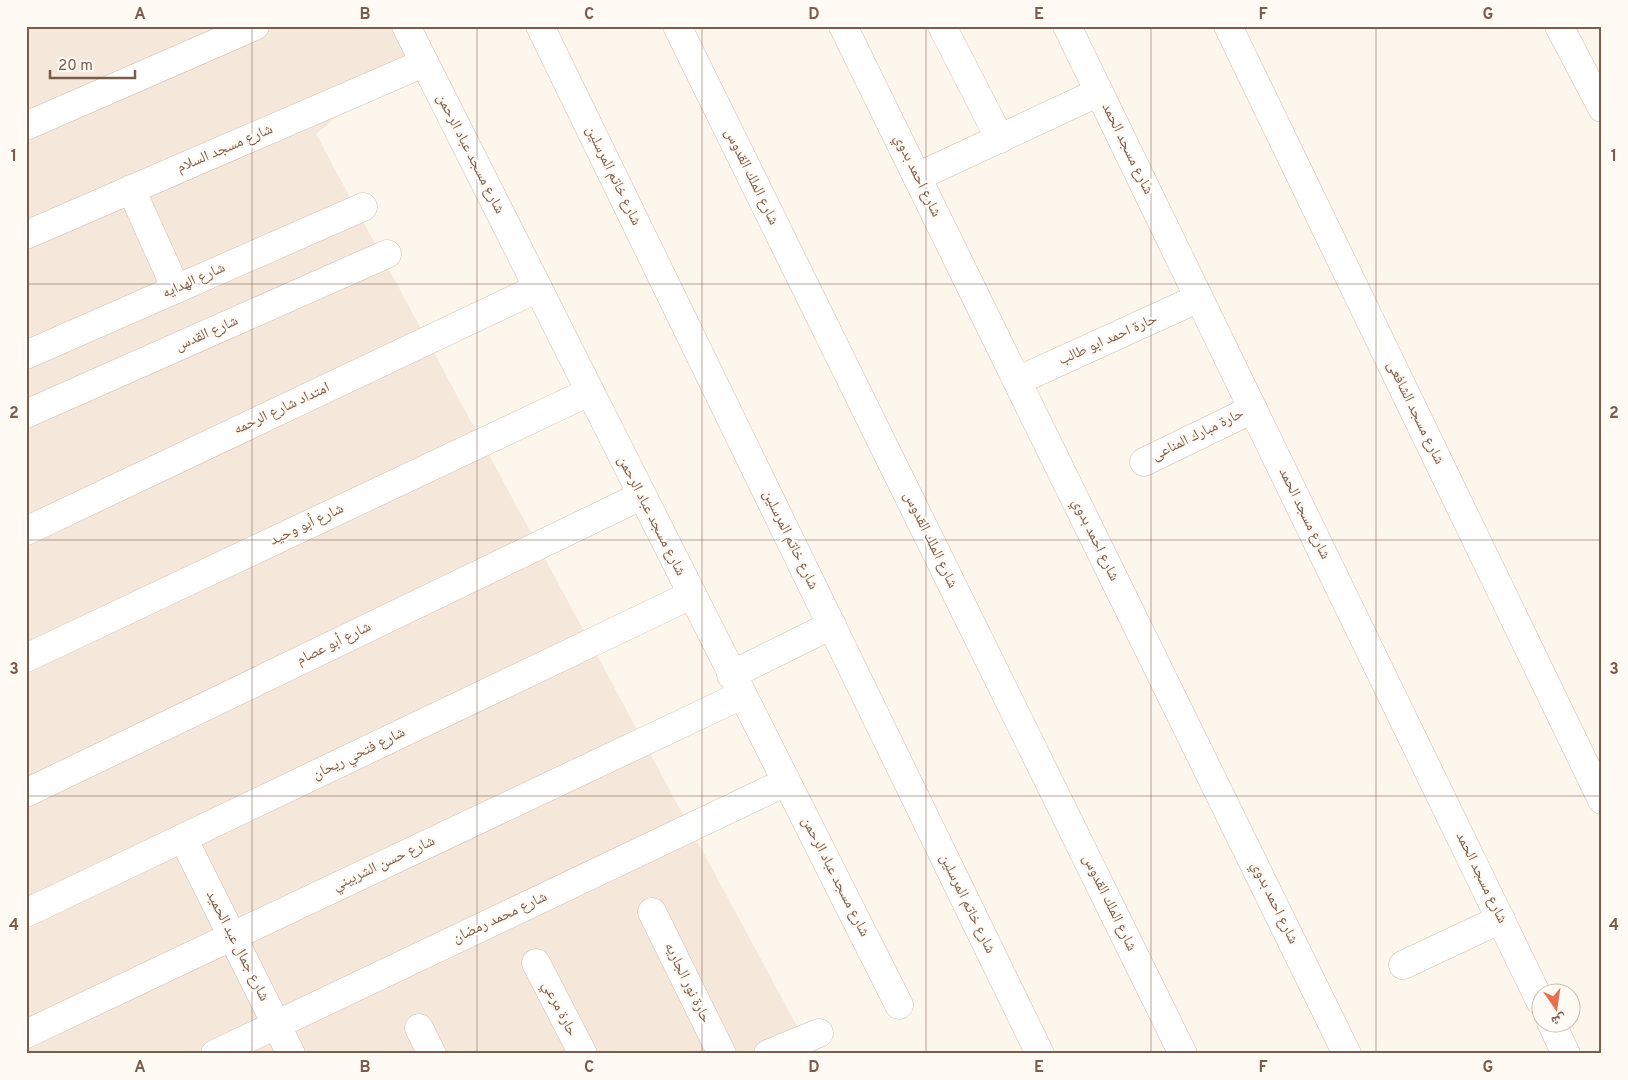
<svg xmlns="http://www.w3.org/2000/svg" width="1628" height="1080" font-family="Overpass,'Noto Naskh Arabic',sans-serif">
<rect width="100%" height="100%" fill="#fdf6ec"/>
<path fill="#f5e8da" d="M26,26H395L408,58L316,134L812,1054H26Z"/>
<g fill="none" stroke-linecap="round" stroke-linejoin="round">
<defs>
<g id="minor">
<path d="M406,26L899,1005"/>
<path d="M540,26L1040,1054"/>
<path d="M677,26L1183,1054"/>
<path d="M843,26L1347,1054"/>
<path d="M942,26L1000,139"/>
<path d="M1067,26L1540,1001"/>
<path d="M1228,26L1602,800"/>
<path d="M1559,26L1602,108"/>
<path d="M26,126L255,26"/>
<path d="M917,177L1099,92"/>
<path d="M131,189L176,289"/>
<path d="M26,235L424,63"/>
<path d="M26,355L363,207"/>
<path d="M1017,381L1199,298"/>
<path d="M26,414L387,254"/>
<path d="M1144,462L1253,409"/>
<path d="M26,531L538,288"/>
<path d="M26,658L589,392"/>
<path d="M731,675L832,625"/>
<path d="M26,793L641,496"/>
<path d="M183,838L291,1054"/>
<path d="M652,912L722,1054"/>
<path d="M26,913L691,595"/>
<path d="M536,963L583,1054"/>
<path d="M1403,965L1501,919"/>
<path d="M1551,1022L1566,1054"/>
<path d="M419,1028L432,1054"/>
<path d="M26,1034L742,695"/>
<path d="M215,1054L786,782"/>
<path d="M768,1054L819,1033"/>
</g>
</defs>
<use href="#minor" stroke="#d1beb0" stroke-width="29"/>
<use href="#minor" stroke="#fff" stroke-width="28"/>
</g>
<path fill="none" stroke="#7a5c4d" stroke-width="1" stroke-opacity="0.55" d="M252,26V1054M477,26V1054M702,26V1054M926,26V1054M1151,26V1054M1376,26V1054M26,284H1602M26,540H1602M26,796H1602"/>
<g text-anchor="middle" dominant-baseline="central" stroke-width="4.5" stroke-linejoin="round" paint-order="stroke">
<g font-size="15" fill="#7a5c4d" stroke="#fffaf3">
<text transform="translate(225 149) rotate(-23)">شارع مسجد السلام</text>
<text transform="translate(1127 149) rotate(64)">شارع مسجد الحمد</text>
<text transform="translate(470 154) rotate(63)">شارع مسجد عباد الرحمن</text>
<text transform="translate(613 176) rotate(64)">شارع خاتم المرسلين</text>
<text transform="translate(917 176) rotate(64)">شارع احمد بدوي</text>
<text transform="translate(751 177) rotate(64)">شارع الملك القدوس</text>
<text transform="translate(194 281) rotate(-24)">شارع الهدايه</text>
<text transform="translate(207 334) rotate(-24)">شارع القدس</text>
<text transform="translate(1108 340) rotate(-24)">حارة احمد ابو طالب</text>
<text transform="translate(282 409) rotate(-25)">امتداد شارع الرحمه</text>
<text transform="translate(1415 413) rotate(64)">شارع مسجد الشافعى</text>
<text transform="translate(1198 435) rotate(-26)">حارة مبارك المناعى</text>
<text transform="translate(1304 514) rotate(64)">شارع مسجد الحمد</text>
<text transform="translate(651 516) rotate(63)">شارع مسجد عباد الرحمن</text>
<text transform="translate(307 525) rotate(-25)">شارع أبو وحيد</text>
<text transform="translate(790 540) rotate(64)">شارع خاتم المرسلين</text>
<text transform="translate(930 540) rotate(64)">شارع الملك القدوس</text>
<text transform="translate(1095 540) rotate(64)">شارع احمد بدوي</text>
<text transform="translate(334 644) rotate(-26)">شارع أبو عصام</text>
<text transform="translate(359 754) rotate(-26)">شارع فتحي ريحان</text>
<text transform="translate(384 864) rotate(-25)">شارع حسن الشربيني</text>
<text transform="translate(835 877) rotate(63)">شارع مسجد عباد الرحمن</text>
<text transform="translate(1481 878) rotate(64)">شارع مسجد الحمد</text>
<text transform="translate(1109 903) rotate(64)">شارع الملك القدوس</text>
<text transform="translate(1274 903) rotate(64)">شارع احمد بدوي</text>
<text transform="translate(967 904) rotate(64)">شارع خاتم المرسلين</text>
<text transform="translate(500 918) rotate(-25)">شارع محمد رمضان</text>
<text transform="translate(237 946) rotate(63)">شارع جمال عبد الحميد</text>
<text transform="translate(687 983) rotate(64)">حارة نور الجاريه</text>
<text transform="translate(559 1009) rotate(63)">حارة مرعي</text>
</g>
</g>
<rect width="1628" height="1080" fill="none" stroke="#fffaf3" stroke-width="55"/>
<g transform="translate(1556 1008) rotate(167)"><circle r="24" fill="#fffaf3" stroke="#cabbb1"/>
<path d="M0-4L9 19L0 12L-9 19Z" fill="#e76f51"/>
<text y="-8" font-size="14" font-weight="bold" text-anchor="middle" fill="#7a5c4d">ش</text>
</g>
<path d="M50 70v8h85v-8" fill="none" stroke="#7a5c4d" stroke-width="2.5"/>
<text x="58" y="70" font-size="15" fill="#7a5c4d" stroke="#fffaf3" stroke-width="4" paint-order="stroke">20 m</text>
<rect x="28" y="28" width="1572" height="1024" fill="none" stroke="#7a5c4d" stroke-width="2"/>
<g font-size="16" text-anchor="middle" font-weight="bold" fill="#7a5c4d">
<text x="140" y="19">A</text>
<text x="365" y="19">B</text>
<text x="589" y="19">C</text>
<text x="814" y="19">D</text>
<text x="1039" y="19">E</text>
<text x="1263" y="19">F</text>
<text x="1488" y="19">G</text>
<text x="14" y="161">1</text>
<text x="1614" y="161">1</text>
<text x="14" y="418">2</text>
<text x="1614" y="418">2</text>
<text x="14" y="674">3</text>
<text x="1614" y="674">3</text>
<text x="14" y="930">4</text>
<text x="1614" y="930">4</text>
<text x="140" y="1072">A</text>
<text x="365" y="1072">B</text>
<text x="589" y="1072">C</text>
<text x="814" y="1072">D</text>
<text x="1039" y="1072">E</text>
<text x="1263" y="1072">F</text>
<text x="1488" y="1072">G</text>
</g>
</svg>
